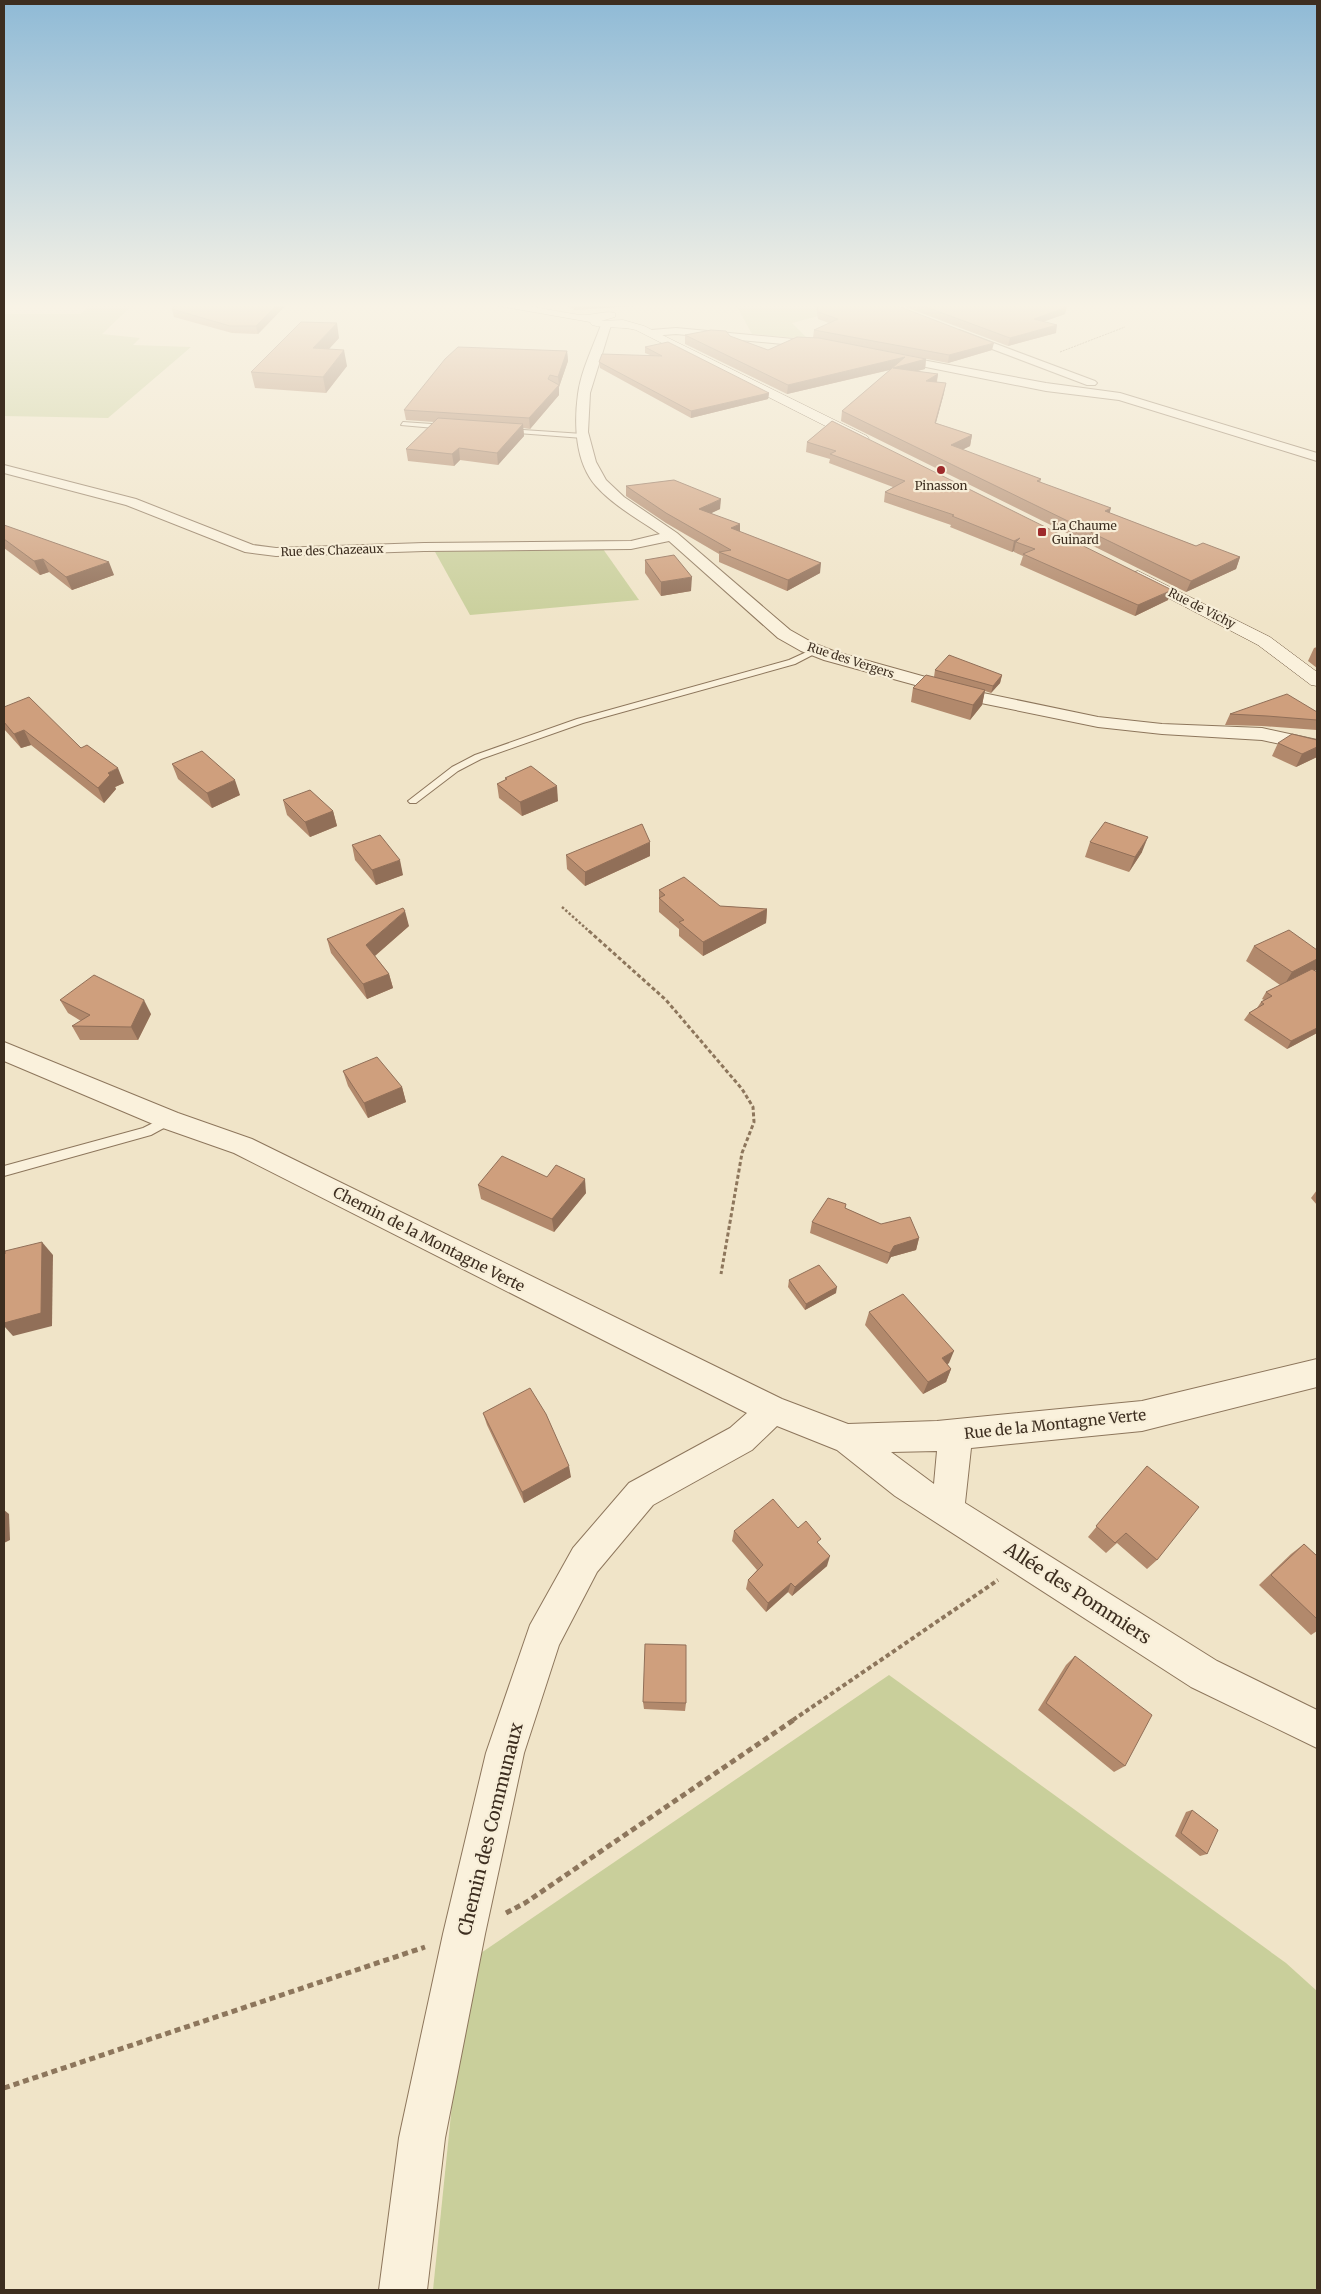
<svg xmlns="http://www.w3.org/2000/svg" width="1321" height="2294" font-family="Merriweather,serif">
<rect width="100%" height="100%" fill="#f0e4c8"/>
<g fill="#c9cf9b">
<path d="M93,303H135L102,334L140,338L133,345L191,347L108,418L4,416V314H80Z"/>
<path d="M735,303H771L775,306L789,303H867L792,323L808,339L752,334Z"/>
<path d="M603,549L639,600L470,615L434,550Z"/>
<path d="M889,1675L1286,1963L1317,1991V2290H433L458,2046L478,1955Z"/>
</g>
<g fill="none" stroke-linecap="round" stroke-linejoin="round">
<defs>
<g id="lane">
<path d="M403,422L446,425L449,427L446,429L401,425Z"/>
<path d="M508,429L583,434L586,436L583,438L506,432Z"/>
<path d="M813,649L820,651L795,664L583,723L481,759L458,771L416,803H410L408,801L452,767L475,755L577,719L789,660Z"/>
<path d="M169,1115L175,1120L173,1123L151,1135L4,1176V1166L143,1128Z"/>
</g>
<g id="street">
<path d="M606,322L611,325L590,393L588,432L596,462L606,480L624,497L677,533L790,630L813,643L836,652L983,693L1098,717L1162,724L1262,728L1317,740V752L1262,740L1162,734L1098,727L981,703L824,660L801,651L778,638L669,541L631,549L424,551L276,556L245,552L126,505L4,473V465L136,499L253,545L276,548L424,543L631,541L660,534C638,519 614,506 596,486C575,462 574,424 578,394C581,371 593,347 601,325Z"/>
<path d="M676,328L825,342L831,345L825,348L676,334L651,336L646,333L651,330Z"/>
<path d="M959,330L1095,381L1097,383L1095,385H1087L955,335L954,333Z"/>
<path d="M890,354L1046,383L1120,393L1317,453V461L1119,400L1046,391L886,359L884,357Z"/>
<path d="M4,1042L178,1113L252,1139L782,1399L848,1424L937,1421L1142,1401L1317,1359V1387L1142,1431L971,1448L965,1503L1217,1661L1317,1710V1748L1191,1687L895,1496L837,1450L777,1426L752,1450L653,1505L597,1572L559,1645L524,1753L485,1934L445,2138L427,2290H379L399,2138L443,1934L486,1753L530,1625L573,1548L629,1483L730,1428L747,1413L234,1153L160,1127L4,1061ZM937,1451L934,1484L891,1452Z"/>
</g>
<g id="secondary">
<path d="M494,303C523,303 551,311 580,315C592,316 605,310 615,313V317L601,321L623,320L644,326L867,436L869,439L862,443L857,442L636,330C621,326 607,329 592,325L590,322L499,306Z"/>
<path d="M1138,571L1270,637L1317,672V686L1311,685L1258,645L1132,579L1130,576L1132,573Z"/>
</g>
</defs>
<use href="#lane" stroke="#8d765c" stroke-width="2"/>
<use href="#street" stroke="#8d765c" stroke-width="2"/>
<use href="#secondary" stroke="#6f573f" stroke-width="1"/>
<path stroke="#8d765c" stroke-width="1" stroke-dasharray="2 1" stroke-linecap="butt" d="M1060,352L1125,327"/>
<path stroke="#8d765c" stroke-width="2.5" stroke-dasharray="2.5 2" stroke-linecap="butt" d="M562,907L590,932"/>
<path stroke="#8d765c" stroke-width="3" stroke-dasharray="4 2.5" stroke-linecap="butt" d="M589,931L666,1000L742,1089L753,1107L754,1122L742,1153L721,1274"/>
<path stroke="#8d765c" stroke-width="4" stroke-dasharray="4.5 3" stroke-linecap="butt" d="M793,1720L998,1580"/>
<g stroke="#8d765c" stroke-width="5" stroke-dasharray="6 4" stroke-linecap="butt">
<path d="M506,1913L525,1903L795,1719"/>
<path d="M4,2088L425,1947"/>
</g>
<use href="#lane" fill="#faf1dc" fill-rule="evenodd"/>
<use href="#street" fill="#faf1dc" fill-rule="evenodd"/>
<use href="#secondary" fill="#faf1dc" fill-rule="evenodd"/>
</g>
<g fill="#b2896c">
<path d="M178,303H288L258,334L232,333L174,317L172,309Z"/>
<path d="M562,303H678L574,310Z"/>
<path d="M815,303H890L992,350L948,363L843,343L926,359L925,369L916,371L938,374L937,382L944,393L936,423L972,435L970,446L962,450L1041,479L1040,483L1110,513L1196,546L1240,557L1236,569L1186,592L841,421L842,411L890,370L787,394L685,344V335L730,336L768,350L813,338L814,330L829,323L818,319Z"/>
<path d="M895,303H1053L1065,314L1044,321L1056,333L1008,346Z"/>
<path d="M339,338L329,349L347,366L326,393L255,388L251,372Z"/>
<path d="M645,347L769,393L768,399L691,418L600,368L599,362L650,355L645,353Z"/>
<path d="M567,351L568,361L559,387V395L530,429L523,428L524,436L498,465L460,460L454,466L408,461L406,449L434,422L406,420L404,410Z"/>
<path d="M832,421L1168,600L1135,616L1020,565L1023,556L1014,552V551L1012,552L950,527L951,525L884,502L885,492L893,487L829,463L830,459L806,452L807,442Z"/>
<path d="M626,486L720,509L711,513L740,532L820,573L787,591L719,562V554L666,523L626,496Z"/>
<path d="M4,525L114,575L72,590L49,572L40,575L4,548Z"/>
<path d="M645,560L691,591L661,596L645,573Z"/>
<path d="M1317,647V668L1308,661L1314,648Z"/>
<path d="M935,670L1002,675L1000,683L991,693L985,691L982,705L970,720L911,702L913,688L934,677Z"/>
<path d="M4,707L81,748L124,783L115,787L116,789L104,803L31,745L21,748L4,729Z"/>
<path d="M1317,712V730L1262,726L1225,725L1230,714Z"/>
<path d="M1317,740V757L1296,767L1272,756L1278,743Z"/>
<path d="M172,764L240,795L212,808L178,779Z"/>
<path d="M505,778L558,801L522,816L499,798L497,784L506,780Z"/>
<path d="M283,800L333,811L337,826L310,837L287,815Z"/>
<path d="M1090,842L1142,852L1129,872L1085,857Z"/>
<path d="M352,845L403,875L376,885L355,860Z"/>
<path d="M566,855L650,856L585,886L567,869Z"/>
<path d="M659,890L720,906L767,909L766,923L703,956L679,936V929L659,912Z"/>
<path d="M409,926L375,956L389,974L393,988L367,999L331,953L327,939Z"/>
<path d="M1254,946L1317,950V967L1314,970L1317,1033L1287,1049L1244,1020L1249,1013L1257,1008L1261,1002L1264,1000L1262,999L1266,992L1280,985L1246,961Z"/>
<path d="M60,1000L151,1014L138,1040H80L72,1026L81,1021L68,1013Z"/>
<path d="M343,1071L402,1087L406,1102L368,1118L348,1086Z"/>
<path d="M547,1177L586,1193L554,1232L481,1199L478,1185Z"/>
<path d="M1317,1190V1205L1311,1198Z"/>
<path d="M845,1208L881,1224L919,1238L916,1250L891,1257L887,1264L810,1233L812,1222Z"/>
<path d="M789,1280L836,1293L805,1310L788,1287Z"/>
<path d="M869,1312L949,1363L947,1364L951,1369L946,1382L923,1394L865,1325Z"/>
<path d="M483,1413L571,1477L524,1503L487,1425Z"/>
<path d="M1147,1466L1157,1560L1147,1569L1117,1543L1106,1553L1088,1537Z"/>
<path d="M798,1528L819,1544L827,1566L792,1596L788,1592L766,1612L746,1589L748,1580L757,1570L732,1541L734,1531Z"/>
<path d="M1304,1544L1317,1556V1631L1311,1635L1259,1585L1291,1554Z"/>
<path d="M1075,1656L1125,1766L1114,1772L1038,1710L1066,1665Z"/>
<path d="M643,1702L686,1703L685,1711L644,1709Z"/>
<path d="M1192,1810L1207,1854L1200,1856L1175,1836L1186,1812Z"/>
</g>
<g fill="#916f58">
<path d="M279,303H288L258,334L256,326Z"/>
<path d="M574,303H678L574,310Z"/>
<path d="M1067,307L1065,314L1032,326L1034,319Z"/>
<path d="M337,323L339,338L316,363L313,348Z"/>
<path d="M1057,325L1056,333L1008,346L1010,338Z"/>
<path d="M994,343L992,350L948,363L949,355Z"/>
<path d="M344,350L347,366L326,393L323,377Z"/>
<path d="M567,351L568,361L559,387V395L530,429L529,418L559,385L558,377Z"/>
<path d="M905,357L926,359L925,369L892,378L893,369L787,394L788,385Z"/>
<path d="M938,374L936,384L926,381Z"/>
<path d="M946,383L944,393L933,433L935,423Z"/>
<path d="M769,393L768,399L691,418V411Z"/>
<path d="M523,424L524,436L498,465L497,453Z"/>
<path d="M972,435L970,446L949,456L951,445Z"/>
<path d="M459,448L460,460L454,466L452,454Z"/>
<path d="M721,499L720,509L699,519V509Z"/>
<path d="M1111,508L1108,519L1105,511Z"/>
<path d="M740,524V534L731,528Z"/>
<path d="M1020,538L1016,542L1014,551L1012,552L1014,541Z"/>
<path d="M1240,557L1236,569L1186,592L1191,581Z"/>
<path d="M43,559L49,572L40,575L34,561Z"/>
<path d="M109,562L114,575L72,590L66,577Z"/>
<path d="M821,563L820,573L787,591L788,580Z"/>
<path d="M692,577L691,591L661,596V582Z"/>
<path d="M1172,590L1168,600L1135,616L1138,605Z"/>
<path d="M1002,675L1000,683L991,693L993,686Z"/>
<path d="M985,690L982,705L970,720L973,705Z"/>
<path d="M24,730L31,745L21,748L14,734Z"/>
<path d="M1317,747V757L1296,767L1302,754Z"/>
<path d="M118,768L124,783L115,787L116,789L104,803L98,788L108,773Z"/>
<path d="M235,780L240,795L212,808L207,793Z"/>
<path d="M557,786L558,801L522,816L520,802Z"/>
<path d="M333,811L337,826L310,837L305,822Z"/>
<path d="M1148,837L1142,852L1129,872L1135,857Z"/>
<path d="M650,842V856L585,886V872Z"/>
<path d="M400,860L403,875L376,885L372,870Z"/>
<path d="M767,909L766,923L703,956V942Z"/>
<path d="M405,911L409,926L370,960L366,945Z"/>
<path d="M1317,959V967L1316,970L1283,987L1292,972Z"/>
<path d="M389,974L393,988L367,999L363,984Z"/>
<path d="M144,1000L151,1014L138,1040L131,1027Z"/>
<path d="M1317,1028V1033L1287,1049L1291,1041Z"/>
<path d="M402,1087L406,1102L368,1118L364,1103Z"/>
<path d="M585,1179L586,1193L554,1232L552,1219Z"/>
<path d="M919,1238L916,1250L891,1257L887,1264L890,1253L894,1246Z"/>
<path d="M42,1242L53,1255L52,1326L13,1336L4,1326V1312Z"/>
<path d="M837,1287L836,1293L805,1310L806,1304Z"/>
<path d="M954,1351L949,1363L937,1371L942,1358Z"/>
<path d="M951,1369L946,1382L923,1394L928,1382Z"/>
<path d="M569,1466L571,1477L524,1503L522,1492Z"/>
<path d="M4,1510L9,1514L10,1540L4,1543Z"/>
<path d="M830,1556L827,1566L792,1596L795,1587Z"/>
<path d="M791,1583L788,1592L766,1612L768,1603Z"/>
</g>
<g fill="#cf9f7d" stroke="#916f58">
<path d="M178,303H279L256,326H230L172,309Z"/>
<path d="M817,303H890L994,343L949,355L814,330L838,319L818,312Z"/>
<path d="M915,303H1053L1067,307L1034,319L1057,325L1010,338Z"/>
<path d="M301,322L337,323L313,348L344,350L323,377L251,372Z"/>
<path d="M711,330L726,331L730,336L768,350L797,337L819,338L926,359L893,368L938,374L926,381L946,383L935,423L972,435L951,445L1041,479L1037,481L1111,508L1105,511L1196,546L1203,543L1240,557L1191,581L842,411L905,357L788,385L685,335Z"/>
<path d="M668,342L769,393L691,411L599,362L602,354L662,356L645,347Z"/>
<path d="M458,347L567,351L558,377L550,375L548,379L559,385L529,418L404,410L445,359Z"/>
<path d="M438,418L523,424L497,453L459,448L452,454L406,449Z"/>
<path d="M832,421L1172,590L1138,605L1023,554L1035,549L1016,542L1020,538L1014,541L952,516L954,515L885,492L905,481L830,454L836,451L807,442Z"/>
<path d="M674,480L721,499L699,509L740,524L731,528L821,563L788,580L719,552L731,550L666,513L626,486Z"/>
<path d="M4,525L109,562L66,577L43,559L34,561L4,539Z"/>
<path d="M674,555L692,577L661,582L645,560Z"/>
<path d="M949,655L1002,675L993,686L935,670Z"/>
<path d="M926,675L985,690L973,705L913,688Z"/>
<path d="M1287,694L1317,712V720L1267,716L1230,714Z"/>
<path d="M29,697L81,748L87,745L118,768L108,773L110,775L98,788L24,730L14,734L4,722V707Z"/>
<path d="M1292,734L1317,740V747L1302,754L1278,743Z"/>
<path d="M202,751L235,780L207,793L172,764Z"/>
<path d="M531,766L557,786L520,802L497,784L507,779L505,778Z"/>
<path d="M310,790L333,811L305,822L283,800Z"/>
<path d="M1105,822L1148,837L1135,857L1090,842Z"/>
<path d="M642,824L650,842L585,872L566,855Z"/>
<path d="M380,835L400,860L372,870L352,845Z"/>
<path d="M684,877L720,906L767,909L703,942L679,922L684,920L659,898L665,895L659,890Z"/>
<path d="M403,908L405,911L366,945L389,974L363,984L327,939Z"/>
<path d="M1289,930L1317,950V959L1292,972L1254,946Z"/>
<path d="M1312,969L1317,972V1028L1291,1041L1249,1013L1264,1004L1261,1002L1272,996L1266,992Z"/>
<path d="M94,975L144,1000L131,1027L72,1026L90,1015L60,1000Z"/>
<path d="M377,1057L402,1087L364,1103L343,1071Z"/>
<path d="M502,1156L547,1177L556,1165L585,1179L552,1219L478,1185Z"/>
<path d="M828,1198L846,1204L845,1208L881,1224L910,1217L919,1238L894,1246L890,1253L812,1222Z"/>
<path d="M42,1242L41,1313L4,1323V1255L5,1254V1251Z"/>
<path d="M819,1265L837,1287L806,1304L789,1280Z"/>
<path d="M903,1294L954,1351L942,1358L951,1369L928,1382L869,1312Z"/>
<path d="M530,1388L546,1414L569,1466L522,1492L483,1413Z"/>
<path d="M1147,1466L1199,1507L1157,1560L1126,1533L1115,1543L1096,1526Z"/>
<path d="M773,1499L798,1528L806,1521L821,1539L817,1542L830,1556L795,1587L791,1583L768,1603L748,1580L763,1565L734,1531Z"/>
<path d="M1304,1544L1317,1556V1619L1271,1575Z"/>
<path d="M645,1644L686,1645V1703L643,1702Z"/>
<path d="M1075,1656L1152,1715L1125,1766L1046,1703Z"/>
<path d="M1192,1810L1218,1830L1207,1854L1181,1833Z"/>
</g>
<linearGradient id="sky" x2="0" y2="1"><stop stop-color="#8fbad6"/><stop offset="0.49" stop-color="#f8f3e6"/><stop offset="1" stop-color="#f8f3e6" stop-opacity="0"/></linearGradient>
<rect width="1321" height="624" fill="url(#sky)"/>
<g fill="#9e2a2b" stroke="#f7eed8" stroke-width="2">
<circle cx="941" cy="470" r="5"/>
<rect x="1037" y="527" width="10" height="10" rx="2.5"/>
</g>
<g text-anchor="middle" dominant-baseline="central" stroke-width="4.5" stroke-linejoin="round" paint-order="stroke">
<g font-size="12" fill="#3d2e20" stroke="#f7eed8">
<text x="941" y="485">Pinasson</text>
<text x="1052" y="525" text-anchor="start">La Chaume<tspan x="1052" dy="14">Guinard</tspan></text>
</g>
<g font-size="12" fill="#3d2e20" stroke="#f7eed8">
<text transform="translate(332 550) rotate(-2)">Rue des Chazeaux</text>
<text transform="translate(1202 608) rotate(27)">Rue de Vichy</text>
<text transform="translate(851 660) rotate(18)">Rue des Vergers</text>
</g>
<g font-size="15" fill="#3d2e20" stroke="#f7eed8">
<text transform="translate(429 1239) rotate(27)">Chemin de la Montagne Verte</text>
<text transform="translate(1055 1424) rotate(-6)">Rue de la Montagne Verte</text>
</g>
<g font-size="18" fill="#3d2e20" stroke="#f7eed8">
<text transform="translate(1078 1593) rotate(33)">Allée des Pommiers</text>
<text transform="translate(490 1829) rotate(-76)">Chemin des Communaux</text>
</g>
</g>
<rect width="1321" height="2294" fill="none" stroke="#3d2e20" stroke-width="10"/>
</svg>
